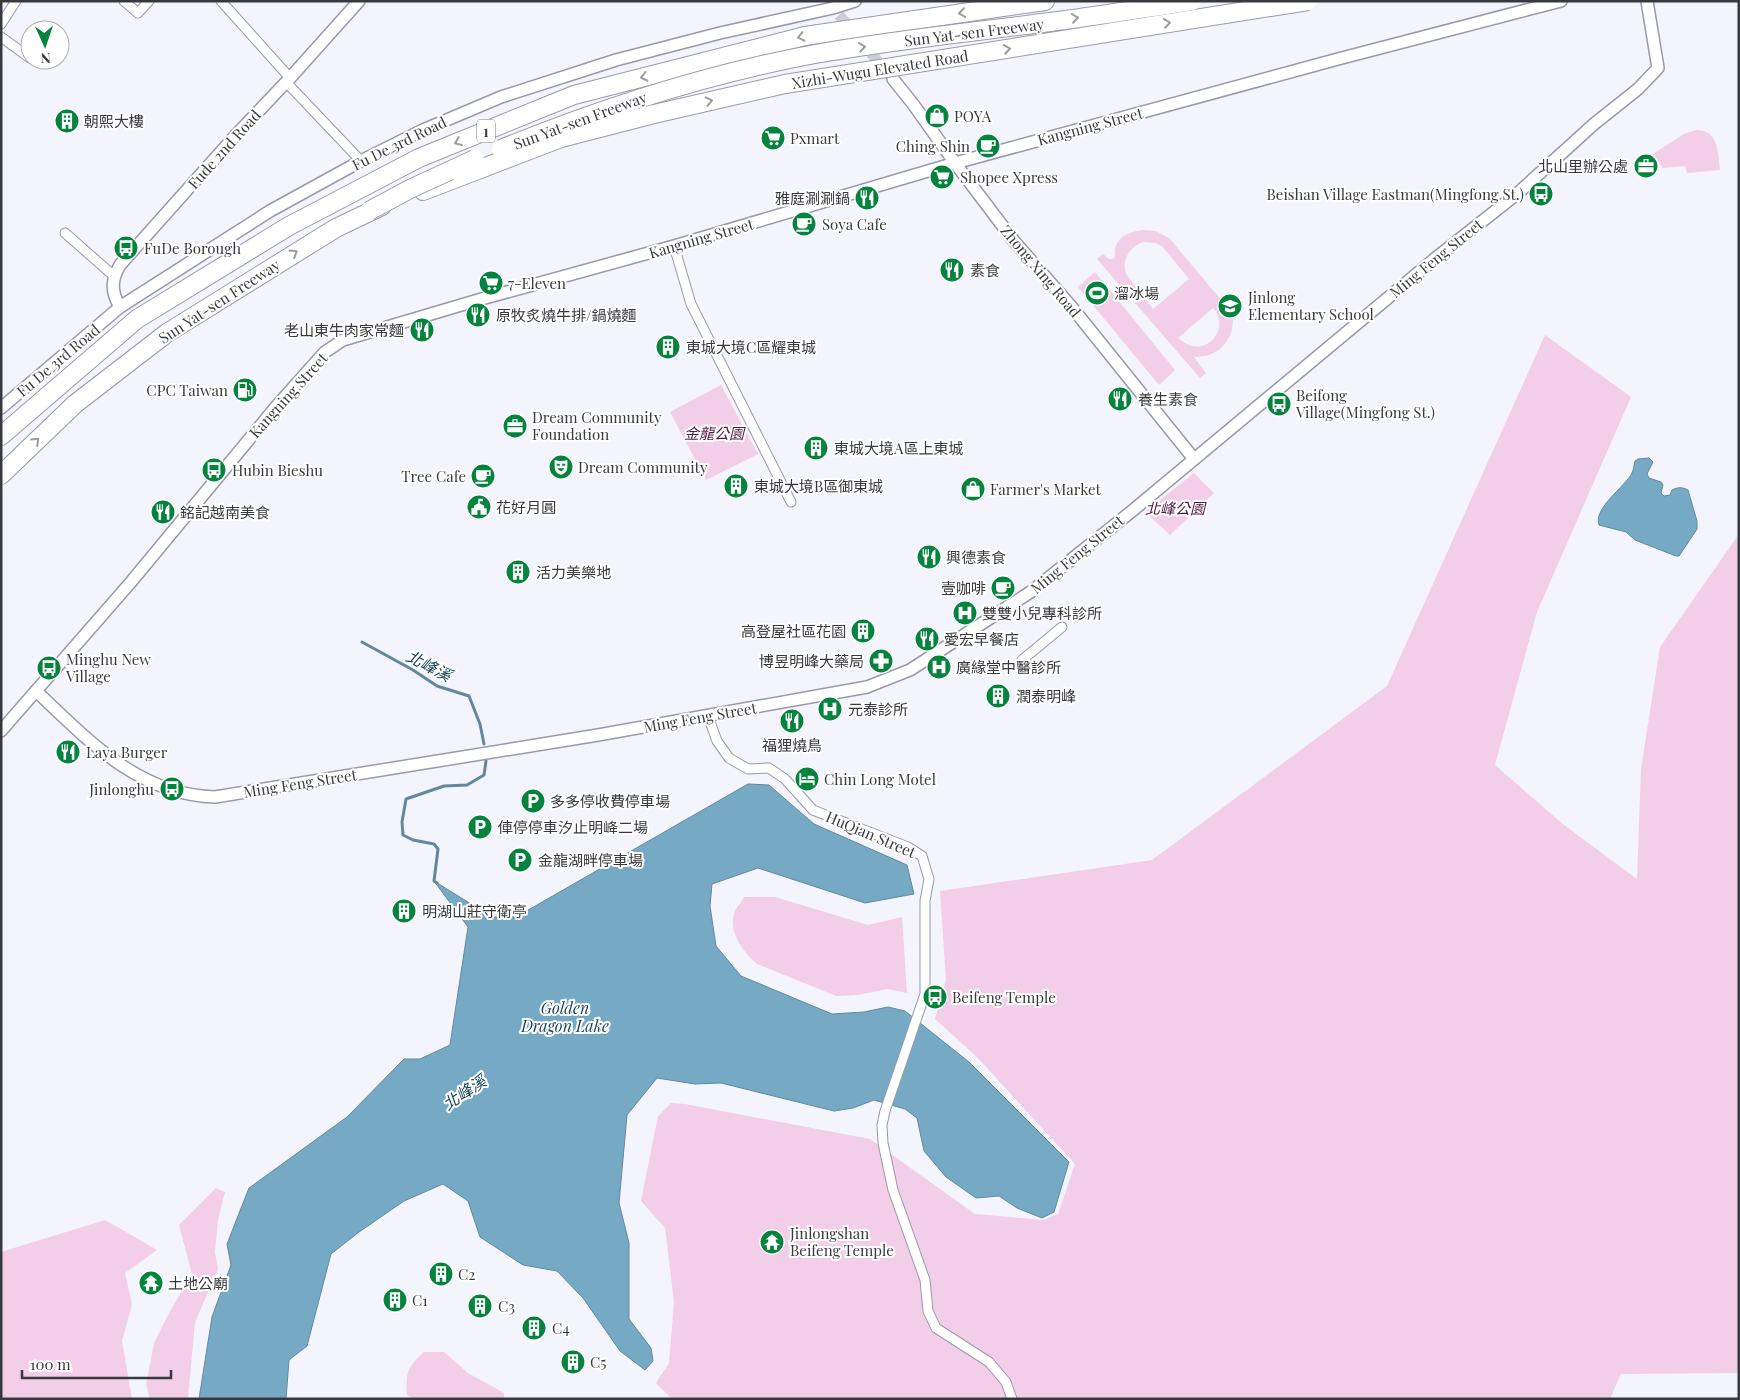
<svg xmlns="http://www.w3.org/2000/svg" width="1740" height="1400" font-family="'Playfair Display','Noto Sans TC',serif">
<rect width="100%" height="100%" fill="#f4f4fc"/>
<g fill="#f3cee8" fill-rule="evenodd">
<path d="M1696,130C1719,130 1718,152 1720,170L1687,173L1685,166L1663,168L1653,154L1684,134Z"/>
<path d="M1143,230L1156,231L1170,239L1232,313C1237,338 1219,358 1194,357L1206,373L1200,378L1097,259L1103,254L1109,259H1113L1115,257C1113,238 1127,232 1143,230ZM1143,242L1155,243L1162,246L1189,279L1153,309L1126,274C1121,260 1130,247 1143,242ZM1213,308C1228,324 1214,350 1192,346C1187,345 1182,341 1178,338Z"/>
<path d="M1095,272L1175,370L1159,385L1078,287Z"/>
<path d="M1545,335L1631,397L1537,612L1495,765L1564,825L1637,879L1641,769L1660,647L1739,534V1373L1621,1374L1610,1399H672L656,1383L669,1363L674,1302L665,1228L641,1201L658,1116L671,1103L685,1104L870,1139L975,1214L1043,1220L1058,1214L1075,1164L976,1056L935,1019L946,980L940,891L1152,860L1387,686Z"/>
<path d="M721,385L758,454L706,480L670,412Z"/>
<path d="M1194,473L1214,493L1170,535L1145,512Z"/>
<path d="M744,897H775L868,925L902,917L907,993L887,989L858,995L836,996L757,964C743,952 727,931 735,911C737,906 742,902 744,897Z"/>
<path d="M216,1188L225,1192L218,1220L215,1252L218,1269L195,1322L188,1399H150L146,1385L154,1343L169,1313L192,1274L179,1225Z"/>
<path d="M105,1220L157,1250L125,1273L132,1305L122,1341L132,1399H1V1252Z"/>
<path d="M424,1352H444L468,1373L504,1393V1399H414L407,1395C406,1371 407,1368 424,1352Z"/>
</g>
<g fill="#76aac4" stroke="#63889c">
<path d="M1649,458L1653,462L1647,474L1649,478L1661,482L1663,485L1661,493L1664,496L1670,495L1672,490C1678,487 1682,487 1688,490L1697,521V529L1679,556H1676L1635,540L1626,532L1599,525C1593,508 1625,487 1632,473C1634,469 1634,464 1635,461L1638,459Z"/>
<path d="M748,784L769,785L814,824L907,865L914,894L865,903L758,868L712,884L710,906L716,946L741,976L832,1014L864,1012L888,1007L905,1011L969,1062L1069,1162L1054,1212L1042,1218L1017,1208L999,1196L976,1198L946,1177L924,1151L917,1118L905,1109L874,1100L853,1108L834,1111L721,1083L695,1084L657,1078L627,1115L619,1203L629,1243V1319L651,1348L653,1361L645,1370L620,1351L583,1298L557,1271L523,1265L480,1237L468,1201L443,1184L404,1201L359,1232L331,1254L307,1346L289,1360L286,1399H199L212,1317L231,1265L227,1244L249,1188L347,1117L404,1059H420L450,1045L468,927L434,881L492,917H516Z"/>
</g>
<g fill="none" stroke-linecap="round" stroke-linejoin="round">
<g stroke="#63889c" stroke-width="3">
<path d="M362,642L413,670L437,686L469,696L480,724L484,744"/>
<path d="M437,883L434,881L438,849L434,844L413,840L403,835L402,822L406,799L444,786L467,785L484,775L486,761"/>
</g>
<path stroke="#ceced6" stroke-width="11" stroke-dasharray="11 5.5" stroke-linecap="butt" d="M839,15L887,72"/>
<defs>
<g id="minor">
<path d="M124,1L138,13L149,1"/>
<path d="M221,1L290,78"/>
<path d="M1,24L16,1"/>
<path d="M1,37L30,58"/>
<path d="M286,82L361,161"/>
<path d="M65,233L114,276"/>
<path d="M674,246L691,304L791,502"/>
<path d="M1022,660L1062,627"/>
<path d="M708,716L717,741L729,758L748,769L769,768L785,779L813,810L908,847L922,856L929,879L925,901V994L885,1111L882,1125L883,1143L893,1190L925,1280L928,1311L936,1328L989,1362L1006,1382L1012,1399"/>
</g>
<g id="tertiary">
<path d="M893,79L913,104L955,163L1014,241L1070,305L1194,459"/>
<path d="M120,307C111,292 111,280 120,265L236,135L290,78L359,1"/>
<path d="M1,408L120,307L270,211L361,161L423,130L501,97L616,60L720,33L833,8L855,1"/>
<path d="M36,691C88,740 138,795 215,797L598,735L867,687L910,670L1032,591L1132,511L1437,257L1518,193L1594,124L1638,89L1658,68L1647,1"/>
<path d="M1,731L131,582L275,408L325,352L343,340L485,298L674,246L955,163L1338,59L1561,1"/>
</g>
<g id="motorway">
<path d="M423,191L462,176"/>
<path d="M1,436L137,319L289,226L419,158L574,95L805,36L1045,1"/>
<path d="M1,475L75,404L167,333L336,228L382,206"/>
</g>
</defs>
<use href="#minor" stroke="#9899aa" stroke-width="11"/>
<use href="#tertiary" stroke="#9899aa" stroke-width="14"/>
<use href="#motorway" stroke="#9899aa" stroke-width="20"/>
<use href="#minor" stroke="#fff" stroke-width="9"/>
<use href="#tertiary" stroke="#fff" stroke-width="11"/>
<use href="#motorway" stroke="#fff" stroke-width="18"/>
<defs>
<g id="motorway-bridge">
<path d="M501,149C602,108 707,74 815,54C893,40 972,32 1050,22C1097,16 1145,8 1192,1"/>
<path d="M462,176L561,138L654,114L785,84L1308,1"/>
<path d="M369,211L410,189L475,159"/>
</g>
</defs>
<use href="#motorway-bridge" stroke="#9899aa" stroke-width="20" stroke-linecap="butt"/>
<use href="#motorway-bridge" stroke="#fff" stroke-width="18"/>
</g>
<defs><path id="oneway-chevron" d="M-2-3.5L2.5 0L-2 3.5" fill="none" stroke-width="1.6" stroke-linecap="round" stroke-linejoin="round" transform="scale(1.25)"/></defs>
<g stroke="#9c9c9f">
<use href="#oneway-chevron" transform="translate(962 13) rotate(172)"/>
<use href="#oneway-chevron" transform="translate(1075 18) rotate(-8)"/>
<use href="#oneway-chevron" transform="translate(1167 23) rotate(-9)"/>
<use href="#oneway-chevron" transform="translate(801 37) rotate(167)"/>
<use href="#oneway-chevron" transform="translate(862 47) rotate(-9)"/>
<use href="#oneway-chevron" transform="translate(1007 49) rotate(-9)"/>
<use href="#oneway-chevron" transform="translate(644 77) rotate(166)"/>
<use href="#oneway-chevron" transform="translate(709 101) rotate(-13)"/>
<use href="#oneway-chevron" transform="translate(458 142) rotate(158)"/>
<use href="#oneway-chevron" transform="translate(294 253) rotate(-32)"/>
<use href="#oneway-chevron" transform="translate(36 441) rotate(-44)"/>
</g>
<defs>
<symbol id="shop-disc" viewBox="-11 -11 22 22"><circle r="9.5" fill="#04833d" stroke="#fff"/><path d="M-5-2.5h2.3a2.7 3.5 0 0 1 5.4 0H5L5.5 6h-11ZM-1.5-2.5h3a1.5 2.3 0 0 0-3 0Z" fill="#fff"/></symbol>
<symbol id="building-disc" viewBox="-11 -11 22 22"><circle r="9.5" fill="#04833d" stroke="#fff"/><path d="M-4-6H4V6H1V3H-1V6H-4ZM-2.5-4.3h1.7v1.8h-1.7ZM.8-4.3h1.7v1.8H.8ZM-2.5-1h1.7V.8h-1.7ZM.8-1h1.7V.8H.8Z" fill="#fff"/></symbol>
<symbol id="supermarket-disc" viewBox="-11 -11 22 22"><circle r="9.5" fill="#04833d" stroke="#fff"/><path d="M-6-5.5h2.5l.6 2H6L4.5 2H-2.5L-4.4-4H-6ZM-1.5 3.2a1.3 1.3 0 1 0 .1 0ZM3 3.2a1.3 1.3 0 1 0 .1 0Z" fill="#fff"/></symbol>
<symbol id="cafe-disc" viewBox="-11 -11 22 22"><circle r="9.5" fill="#04833d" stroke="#fff"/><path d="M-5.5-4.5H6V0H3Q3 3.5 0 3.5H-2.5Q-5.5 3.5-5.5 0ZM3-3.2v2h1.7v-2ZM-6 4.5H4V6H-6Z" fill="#fff"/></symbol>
<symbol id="office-disc" viewBox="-11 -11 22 22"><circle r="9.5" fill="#04833d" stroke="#fff"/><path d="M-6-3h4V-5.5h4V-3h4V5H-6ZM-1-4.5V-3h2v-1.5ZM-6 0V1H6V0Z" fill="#fff"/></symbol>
<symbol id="bus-disc" viewBox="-11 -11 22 22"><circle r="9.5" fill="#04833d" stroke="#fff"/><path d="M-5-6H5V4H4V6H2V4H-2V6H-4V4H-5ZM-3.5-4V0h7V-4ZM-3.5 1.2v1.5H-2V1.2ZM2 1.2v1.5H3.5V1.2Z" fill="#fff"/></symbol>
<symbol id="restaurant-disc" viewBox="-11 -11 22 22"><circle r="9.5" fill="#04833d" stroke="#fff"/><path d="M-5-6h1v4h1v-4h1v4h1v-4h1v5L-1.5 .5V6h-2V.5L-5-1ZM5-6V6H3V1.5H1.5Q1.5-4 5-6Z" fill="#fff"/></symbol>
<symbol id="stadium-disc" viewBox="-11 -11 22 22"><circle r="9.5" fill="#04833d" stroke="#fff"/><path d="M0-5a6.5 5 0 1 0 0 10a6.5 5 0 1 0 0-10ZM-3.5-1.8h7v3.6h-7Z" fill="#fff"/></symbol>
<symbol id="school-disc" viewBox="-11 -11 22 22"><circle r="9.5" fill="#04833d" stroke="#fff"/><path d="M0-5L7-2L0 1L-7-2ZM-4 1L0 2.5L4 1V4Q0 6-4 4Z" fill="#fff"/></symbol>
<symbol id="fuel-disc" viewBox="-11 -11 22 22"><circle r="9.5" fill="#04833d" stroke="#fff"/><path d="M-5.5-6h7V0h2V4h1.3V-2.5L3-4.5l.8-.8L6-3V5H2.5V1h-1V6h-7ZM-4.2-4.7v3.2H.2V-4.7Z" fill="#fff"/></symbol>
<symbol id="theatre-disc" viewBox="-11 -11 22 22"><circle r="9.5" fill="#04833d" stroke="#fff"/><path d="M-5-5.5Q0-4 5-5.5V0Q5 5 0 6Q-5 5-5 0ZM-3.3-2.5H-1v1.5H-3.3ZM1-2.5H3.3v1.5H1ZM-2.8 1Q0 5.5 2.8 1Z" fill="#fff"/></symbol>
<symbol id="civic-disc" viewBox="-11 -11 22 22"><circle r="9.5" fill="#04833d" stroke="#fff"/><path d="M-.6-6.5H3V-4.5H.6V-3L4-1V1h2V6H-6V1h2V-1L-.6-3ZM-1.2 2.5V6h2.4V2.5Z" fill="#fff"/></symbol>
<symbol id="hospital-disc" viewBox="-11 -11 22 22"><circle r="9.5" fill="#04833d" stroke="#fff"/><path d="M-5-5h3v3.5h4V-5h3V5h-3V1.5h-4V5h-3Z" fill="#fff"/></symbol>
<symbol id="pharmacy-disc" viewBox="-11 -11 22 22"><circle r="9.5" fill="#04833d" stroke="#fff"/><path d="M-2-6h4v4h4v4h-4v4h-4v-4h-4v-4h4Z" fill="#fff"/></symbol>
<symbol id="hotel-disc" viewBox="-11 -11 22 22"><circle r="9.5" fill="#04833d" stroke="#fff"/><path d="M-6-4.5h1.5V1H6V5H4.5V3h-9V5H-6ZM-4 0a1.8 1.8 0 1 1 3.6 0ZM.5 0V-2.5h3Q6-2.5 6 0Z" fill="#fff"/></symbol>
<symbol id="parking-disc" viewBox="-11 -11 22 22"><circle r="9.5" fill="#04833d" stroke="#fff"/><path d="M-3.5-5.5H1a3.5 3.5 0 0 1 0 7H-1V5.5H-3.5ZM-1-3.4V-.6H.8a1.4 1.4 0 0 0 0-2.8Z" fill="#fff"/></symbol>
<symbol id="temple-disc" viewBox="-11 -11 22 22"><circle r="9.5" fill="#04833d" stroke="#fff"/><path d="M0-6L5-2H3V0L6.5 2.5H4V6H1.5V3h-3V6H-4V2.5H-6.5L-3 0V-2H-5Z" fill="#fff"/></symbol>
</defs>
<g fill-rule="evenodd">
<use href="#shop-disc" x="923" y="102" width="28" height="28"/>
<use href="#building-disc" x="53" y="107" width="28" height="28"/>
<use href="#supermarket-disc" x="759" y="124" width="28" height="28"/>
<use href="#cafe-disc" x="974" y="132" width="28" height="28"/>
<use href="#office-disc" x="1632" y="152" width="28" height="28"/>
<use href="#supermarket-disc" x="928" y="163" width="28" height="28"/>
<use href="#bus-disc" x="1527" y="180" width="28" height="28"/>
<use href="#restaurant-disc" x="853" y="184" width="28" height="28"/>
<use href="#cafe-disc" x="790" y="210" width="28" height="28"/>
<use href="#bus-disc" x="112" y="234" width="28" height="28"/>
<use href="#restaurant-disc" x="938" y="256" width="28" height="28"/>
<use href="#supermarket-disc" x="477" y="269" width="28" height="28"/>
<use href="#stadium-disc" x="1083" y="279" width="28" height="28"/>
<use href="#school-disc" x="1216" y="292" width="28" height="28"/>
<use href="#restaurant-disc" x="464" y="301" width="28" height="28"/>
<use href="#restaurant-disc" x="408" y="316" width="28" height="28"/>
<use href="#building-disc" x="654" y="333" width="28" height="28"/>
<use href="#fuel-disc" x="231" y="376" width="28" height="28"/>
<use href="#restaurant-disc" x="1106" y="385" width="28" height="28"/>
<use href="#bus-disc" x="1265" y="390" width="28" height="28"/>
<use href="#office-disc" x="501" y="412" width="28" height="28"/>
<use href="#building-disc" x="802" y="434" width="28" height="28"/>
<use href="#theatre-disc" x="547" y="453" width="28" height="28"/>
<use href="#bus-disc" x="200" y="456" width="28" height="28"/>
<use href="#cafe-disc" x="469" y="462" width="28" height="28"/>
<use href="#building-disc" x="722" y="472" width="28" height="28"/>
<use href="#shop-disc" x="959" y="475" width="28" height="28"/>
<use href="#civic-disc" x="465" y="493" width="28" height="28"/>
<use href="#restaurant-disc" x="149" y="498" width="28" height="28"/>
<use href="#restaurant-disc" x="915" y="543" width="28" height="28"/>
<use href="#building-disc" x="504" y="558" width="28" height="28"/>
<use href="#cafe-disc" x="989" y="574" width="28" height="28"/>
<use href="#hospital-disc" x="951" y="599" width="28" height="28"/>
<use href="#building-disc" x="849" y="617" width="28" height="28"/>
<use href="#restaurant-disc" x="913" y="625" width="28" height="28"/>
<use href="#pharmacy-disc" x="867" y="647" width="28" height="28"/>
<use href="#hospital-disc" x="925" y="653" width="28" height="28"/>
<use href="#bus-disc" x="35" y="654" width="28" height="28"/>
<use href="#building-disc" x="984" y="682" width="28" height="28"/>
<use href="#hospital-disc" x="816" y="695" width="28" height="28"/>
<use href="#restaurant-disc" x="778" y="707" width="28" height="28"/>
<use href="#restaurant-disc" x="54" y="738" width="28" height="28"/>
<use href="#hotel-disc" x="793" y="765" width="28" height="28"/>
<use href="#bus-disc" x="158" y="775" width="28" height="28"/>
<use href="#parking-disc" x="519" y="787" width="28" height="28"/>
<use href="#parking-disc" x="466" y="813" width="28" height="28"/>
<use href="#parking-disc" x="506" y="846" width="28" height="28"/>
<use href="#building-disc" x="390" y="897" width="28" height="28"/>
<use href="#bus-disc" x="921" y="983" width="28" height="28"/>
<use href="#temple-disc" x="758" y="1228" width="28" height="28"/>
<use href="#building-disc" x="427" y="1260" width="28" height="28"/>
<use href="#temple-disc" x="137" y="1269" width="28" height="28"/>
<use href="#building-disc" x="381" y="1286" width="28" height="28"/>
<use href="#building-disc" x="466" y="1292" width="28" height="28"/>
<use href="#building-disc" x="520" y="1314" width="28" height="28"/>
<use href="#building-disc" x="559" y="1348" width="28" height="28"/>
</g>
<g text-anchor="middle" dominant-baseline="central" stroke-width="4" stroke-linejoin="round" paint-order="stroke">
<rect fill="#fff" stroke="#747479" stroke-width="1" x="477" y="119.5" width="18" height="23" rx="4"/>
<g font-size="14" font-weight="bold" fill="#38383f">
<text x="486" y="131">1</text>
</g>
<g font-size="15" fill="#38383f" stroke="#fff">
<text transform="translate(974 32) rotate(-7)">Sun Yat-sen Freeway</text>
<text transform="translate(880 69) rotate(-9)">Xizhi-Wugu Elevated Road</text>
<text transform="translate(580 120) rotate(-20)">Sun Yat-sen Freeway</text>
<text transform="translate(1090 126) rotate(-15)">Kangning Street</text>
<text transform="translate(399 143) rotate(-26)">Fu De 3rd Road</text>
<text transform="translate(224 149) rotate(-48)">Fude 2nd Road</text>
<text transform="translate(701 238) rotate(-16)">Kangning Street</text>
<text transform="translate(1436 258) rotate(-39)">Ming Feng Street</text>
<text transform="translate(1041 271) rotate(50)">Zhong Xing Road</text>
<text transform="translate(219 301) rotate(-33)">Sun Yat-sen Freeway</text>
<text transform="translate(58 360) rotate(-40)">Fu De 3rd Road</text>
<text transform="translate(288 395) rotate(-48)">Kangning Street</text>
<text transform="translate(1077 554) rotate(-39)">Ming Feng Street</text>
<text transform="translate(700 717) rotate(-10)">Ming Feng Street</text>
<text transform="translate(300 783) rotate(-9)">Ming Feng Street</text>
<text transform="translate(871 834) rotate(23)">HuQian Street</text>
</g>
<g font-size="15" fill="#38383f" stroke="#fff" text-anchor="start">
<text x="954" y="116">POYA</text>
<text x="84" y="121">朝熙大樓</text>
<text x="790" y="138">Pxmart</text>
<text x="970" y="146" text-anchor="end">Ching Shin</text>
<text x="1628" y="166" text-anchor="end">北山里辦公處</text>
<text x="960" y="177">Shopee Xpress</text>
<text x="1524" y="194" text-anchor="end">Beishan Village Eastman(Mingfong St.)</text>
<text x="850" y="198" text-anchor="end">雅庭涮涮鍋</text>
<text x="822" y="224">Soya Cafe</text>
<text x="144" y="248">FuDe Borough</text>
<text x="970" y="270">素食</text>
<text x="508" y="283">7-Eleven</text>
<text x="1114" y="293">溜冰場</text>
<text x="1248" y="297">Jinlong<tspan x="1248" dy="17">Elementary School</tspan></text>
<text x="496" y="315">原牧炙燒牛排/鍋燒麵</text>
<text x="404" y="330" text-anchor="end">老山東牛肉家常麵</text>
<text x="686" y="347">東城大境C區耀東城</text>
<text x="228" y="390" text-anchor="end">CPC Taiwan</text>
<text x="1296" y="395">Beifong<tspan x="1296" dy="17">Village(Mingfong St.)</tspan></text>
<text x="1138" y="399">養生素食</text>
<text x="532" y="417">Dream Community<tspan x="532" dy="17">Foundation</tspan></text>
<text x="834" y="448">東城大境A區上東城</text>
<text x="578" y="467">Dream Community</text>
<text x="232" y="470">Hubin Bieshu</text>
<text x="466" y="476" text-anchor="end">Tree Cafe</text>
<text x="754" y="486">東城大境B區御東城</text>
<text x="990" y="489">Farmer's Market</text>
<text x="496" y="507">花好月圓</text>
<text x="180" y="512">銘記越南美食</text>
<text x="946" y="557">興德素食</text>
<text x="536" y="572">活力美樂地</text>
<text x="986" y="588" text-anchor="end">壹咖啡</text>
<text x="982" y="613">雙雙小兒專科診所</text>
<text x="846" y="631" text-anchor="end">高登屋社區花園</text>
<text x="944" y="639">愛宏早餐店</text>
<text x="66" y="659">Minghu New<tspan x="66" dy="17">Village</tspan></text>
<text x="864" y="661" text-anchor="end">博昱明峰大藥局</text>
<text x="956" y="667">廣緣堂中醫診所</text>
<text x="1016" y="696">潤泰明峰</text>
<text x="848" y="709">元泰診所</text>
<text x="792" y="745" text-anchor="middle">福狸燒鳥</text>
<text x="86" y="752">Laya Burger</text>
<text x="824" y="779">Chin Long Motel</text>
<text x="154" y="789" text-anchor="end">Jinlonghu</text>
<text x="550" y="801">多多停收費停車場</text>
<text x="498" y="827">俥停停車汐止明𡶶二場</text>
<text x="538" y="860">金龍湖畔停車場</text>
<text x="422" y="911">明湖山莊守衛亭</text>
<text x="952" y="997">Beifeng Temple</text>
<text x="790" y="1233">Jinlongshan<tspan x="790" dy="17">Beifeng Temple</tspan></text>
<text x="458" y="1274">C2</text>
<text x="168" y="1283">土地公廟</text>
<text x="412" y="1300">C1</text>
<text x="498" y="1306">C3</text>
<text x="552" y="1328">C4</text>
<text x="590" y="1362">C5</text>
</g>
<g font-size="15" font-style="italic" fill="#4f1a43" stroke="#fff">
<text x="714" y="433">金龍公園</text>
<text x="1175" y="508">北峰公園</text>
</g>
<g font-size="16" font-style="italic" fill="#194558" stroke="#fff">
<text transform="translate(429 665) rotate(27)">北峰溪</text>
<text x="565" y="1007">Golden<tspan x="565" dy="18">Dragon Lake</tspan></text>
<text transform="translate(464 1092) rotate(-34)">北峰溪</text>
</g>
</g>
<rect width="1740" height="1400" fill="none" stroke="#38383f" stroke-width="5"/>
<g transform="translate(45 45) rotate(177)"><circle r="24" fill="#ffffff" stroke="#afafb2"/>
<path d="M0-4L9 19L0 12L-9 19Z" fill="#04833d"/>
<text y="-8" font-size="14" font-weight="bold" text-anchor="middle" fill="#38383f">N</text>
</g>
<path d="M22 1370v8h149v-8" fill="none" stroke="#38383f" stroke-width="2.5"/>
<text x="30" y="1370" font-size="15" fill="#38383f" stroke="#ffffff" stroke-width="4" paint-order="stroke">100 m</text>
</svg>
